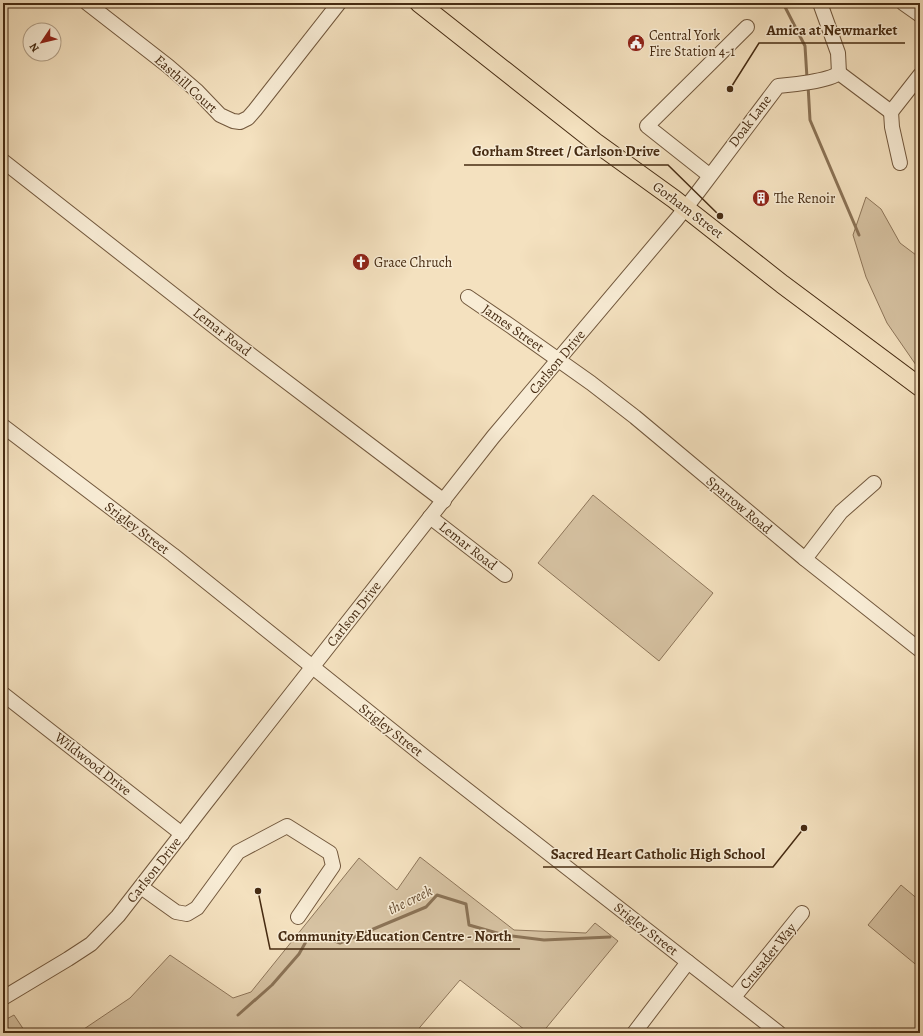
<svg xmlns="http://www.w3.org/2000/svg" width="923" height="1036" font-family="Alegreya,serif">
<rect width="100%" height="100%" fill="#f4e1bf"/>
<filter id="stains"><feTurbulence type="fractalNoise" baseFrequency=".005" numOctaves="4"/><feColorMatrix values="0 0 0 0 .2 0 0 0 0 .09 0 0 0 0 .02 0 0 0 .5 -.17"/></filter>
<radialGradient id="worn" r=".72"><stop offset=".6" stop-color="#630" stop-opacity="0"/><stop offset="1" stop-color="#630" stop-opacity=".3"/></radialGradient>
<g fill="#d6c2a2" stroke="#8e765a">
<path d="M866,197L881,209L900,243L920,258V368L916,365L887,323L866,277L853,235Z"/>
<path d="M593,495L713,593L659,661L538,563Z"/>
<path d="M420,857L514,930L586,933L595,923L618,941L542,1033H529L460,980L415,1033H78L130,998L170,955L233,998L251,992L359,858L397,890Z"/>
<path d="M901,885L920,901V968L868,925Z"/>
<path d="M14,1015L26,1033H3V1021Z"/>
</g>
<g fill="none" stroke-linecap="round" stroke-linejoin="round">
<g stroke="#8b7356" stroke-width="3">
<path d="M783,3L805,46L807,78"/>
<path d="M808,85L810,120L859,235"/>
<path d="M238,1015L272,985L299,954L308,938L325,937L340,943L426,907L437,895L466,904L469,925L504,935L544,940L610,937"/>
</g>
<defs>
<g id="minor">
<path d="M87,3L168,66L197,91L220,115L233,121L240,122L248,118L255,110L339,3"/>
<path d="M820,3L838,53L839,73"/>
<path d="M903,3L920,15"/>
<path d="M891,112L892,127L900,163"/>
<path d="M891,112L920,75"/>
<path d="M3,161L230,339L444,501"/>
<path d="M709,175L647,126L747,27"/>
<path d="M468,297L512,327L591,383L635,417L805,559L920,650"/>
<path d="M3,426L173,555L425,757L779,1033"/>
<path d="M430,517L505,575"/>
<path d="M805,559L841,512L874,483"/>
<path d="M3,694L182,834"/>
<path d="M141,887L176,912L187,914L197,908L238,852L287,826L330,853L333,866L298,917"/>
<path d="M734,997L802,913"/>
<path d="M3,998L68,959L91,944L118,916L208,800L493,437L676,220L698,192L778,86C791,85 829,81 839,73L891,112"/>
<path d="M634,1033L688,962"/>
</g>
<path id="major" d="M419,3L595,142L674,199L782,284L920,387"/>
</defs>
<use href="#minor" stroke="#72583d" stroke-width="16"/>
<use href="#major" stroke="#462b12" stroke-width="20"/>
<path stroke="#462b12" stroke-width="2" stroke-dasharray="1 2" stroke-linecap="butt" d="M408,1031L411,1033"/>
<use href="#minor" stroke="#f8ecd5" stroke-width="14"/>
<use href="#major" stroke="#f4e1bf" stroke-width="18"/>
</g>
<defs>
<symbol id="civic-disc" viewBox="-11 -11 22 22"><circle r="9.5" fill="#8f2418" stroke="#f8ecd5"/><path d="M-.6-6.5H3V-4.5H.6V-3L4-1V1h2V6H-6V1h2V-1L-.6-3ZM-1.2 2.5V6h2.4V2.5Z" fill="#fff"/></symbol>
<symbol id="building-disc" viewBox="-11 -11 22 22"><circle r="9.5" fill="#8f2418" stroke="#f8ecd5"/><path d="M-4-6H4V6H1V3H-1V6H-4ZM-2.5-4.3h1.7v1.8h-1.7ZM.8-4.3h1.7v1.8H.8ZM-2.5-1h1.7V.8h-1.7ZM.8-1h1.7V.8H.8Z" fill="#fff"/></symbol>
<symbol id="church-disc" viewBox="-11 -11 22 22"><circle r="9.5" fill="#8f2418" stroke="#f8ecd5"/><path d="M-1.2-6h2.4v3.5h3.3v2.4h-3.3V6h-2.4V-.1h-3.3v-2.4h3.3Z" fill="#fff"/></symbol>
</defs>
<g fill-rule="evenodd">
<use href="#civic-disc" x="626" y="33" width="20" height="20"/>
<use href="#building-disc" x="751" y="188" width="20" height="20"/>
<use href="#church-disc" x="351" y="252" width="20" height="20"/>
</g>
<g text-anchor="middle" dominant-baseline="central" stroke-width="3" stroke-linejoin="round" paint-order="stroke">
<g font-size="14" fill="#462b12" stroke="#f8ecd5" text-anchor="start">
<text x="649" y="35">Central York<tspan x="649" dy="16">Fire Station 4-1</tspan></text>
<text x="774" y="198">The Renoir</text>
<text x="374" y="262">Grace Chruch</text>
</g>
<g font-size="14" fill="#462b12" stroke="#f8ecd5">
<text transform="translate(186 84) rotate(42)">Easthill Court</text>
<text transform="translate(750 121) rotate(-53)">Doak Lane</text>
<text transform="translate(688 210) rotate(37)">Gorham Street</text>
<text transform="translate(513 328) rotate(35)">James Street</text>
<text transform="translate(222 332) rotate(38)">Lemar Road</text>
<text transform="translate(557 362) rotate(-50)">Carlson Drive</text>
<text transform="translate(739 505) rotate(40)">Sparrow Road</text>
<text transform="translate(137 528) rotate(37)">Srigley Street</text>
<text transform="translate(468 546) rotate(38)">Lemar Road</text>
<text transform="translate(354 614) rotate(-52)">Carlson Drive</text>
<text transform="translate(391 730) rotate(38)">Srigley Street</text>
<text transform="translate(93 764) rotate(38)">Wildwood Drive</text>
<text transform="translate(154 870) rotate(-52)">Carlson Drive</text>
<text transform="translate(646 929) rotate(38)">Srigley Street</text>
<text transform="translate(768 956) rotate(-51)">Crusader Way</text>
</g>
<g font-size="15" font-style="italic" fill="#684f34" stroke="#f8ecd5">
<text transform="translate(410 900) rotate(-26)">the creek</text>
</g>
</g>
<path fill="none" stroke="#462b12" stroke-width="1.5" d="M730 89L759 43H905M720 216L668 165H464M804 828L773 867H543M258 891L270 949H520"/>
<g fill="#462b12" stroke="#f8ecd5" stroke-width="1.5">
<circle cx="730" cy="89" r="4"/>
<circle cx="720" cy="216" r="4"/>
<circle cx="804" cy="828" r="4"/>
<circle cx="258" cy="891" r="4"/>
</g>
<g font-size="15" text-anchor="middle" font-weight="bold" fill="#462b12" stroke="#f8ecd5" stroke-width="3" stroke-linejoin="round" paint-order="stroke">
<text x="832" y="35">Amica at Newmarket</text>
<text x="566" y="156">Gorham Street / Carlson Drive</text>
<text x="658" y="859">Sacred Heart Catholic High School</text>
<text x="395" y="941">Community Education Centre - North</text>
</g>
<rect width="923" height="1036" fill="none" stroke="#f4e1bf" stroke-width="16"/>
<rect x="4" y="4" width="915" height="1028" fill="none" stroke="#462b12" stroke-width="2"/>
<rect x="8" y="8" width="907" height="1020" fill="none" stroke="#462b12"/>
<g transform="translate(42 42) rotate(235)"><circle r="19" fill="#f8ecd5" stroke="#b19f87"/>
<path d="M0-3L7 15L0 10L-7 15Z" fill="#8f2418"/>
<text y="-6" font-size="11" font-weight="bold" text-anchor="middle" fill="#462b12">N</text>
</g>
<rect width="100%" height="100%" filter="url(#stains)"/>
<rect width="100%" height="100%" fill="url(#worn)"/>
</svg>
